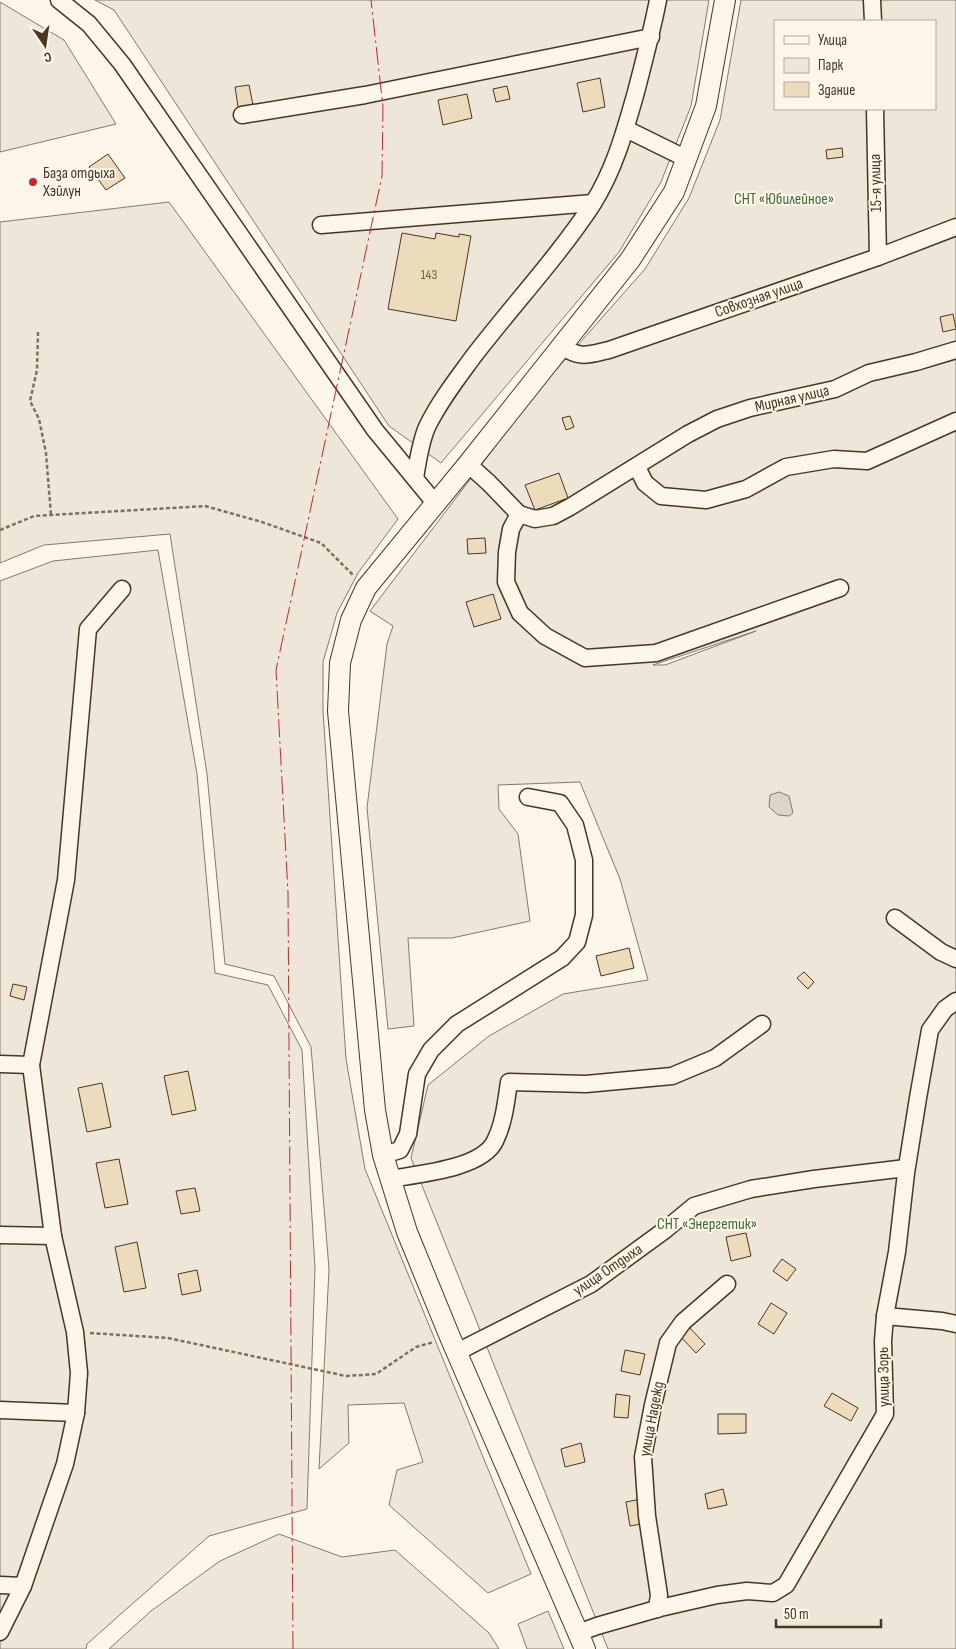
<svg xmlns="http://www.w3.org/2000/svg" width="956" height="1649" font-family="'Sofia Sans Condensed',sans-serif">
<rect width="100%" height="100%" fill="#fbf6e9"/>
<g fill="#ede6d9" stroke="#887966" fill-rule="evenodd">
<path d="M95,0H709L691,106L661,182L619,252L441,463L389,426L114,10Z"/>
<path d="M741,0H956V1649H608L411,1158L428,1085L489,1036L563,994L648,980L620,879L580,782L498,785L499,809L518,834L530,921L452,938H408L414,1026L388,1029L367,808L387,644L393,626L370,611L539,389L645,269L689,198L720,120ZM775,21H935V109H775ZM756,631L665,665H653Z"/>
<path d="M0,2L64,40L116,124L0,152Z"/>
<path d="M169,202L398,519L358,573L337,613L323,662V711L346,1059L365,1169L531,1574L488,1593L389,1505L397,1470L423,1462L404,1403L348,1405L349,1443L319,1469L329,1269L311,1047L274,976L225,964L207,774L170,534L44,545L0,563V222Z"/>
<path d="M158,550L197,774L215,973L268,985L302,1050L315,1268L307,1509L209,1536L87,1644L86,1649H0V581L53,561Z"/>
<path d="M279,1534L342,1557L395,1550L489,1633L499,1649H109L151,1611L220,1561Z"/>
<path d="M548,1611L564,1649H527L518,1624Z"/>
</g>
<path fill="#dcd4c6" stroke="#887966" d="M779,792L789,796L793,813L789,816L778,815L769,807L770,795Z"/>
<g fill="#ecdcbc" stroke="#4a3520">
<path d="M600,78L605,107L583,112L577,83Z"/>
<path d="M249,85L254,110L239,113L235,87Z"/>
<path d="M507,86L510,99L496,102L493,89Z"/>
<path d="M467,94L472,118L443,125L438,100Z"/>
<path d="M842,148L843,157L827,159L826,150Z"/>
<path d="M108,154L125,178L106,190L89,167Z"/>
<path d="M402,233L435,239L436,233L459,237V234L471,236L456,321L388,309Z"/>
<path d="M953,314L956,329L943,332L940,317Z"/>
<path d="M570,416L574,427L566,430L562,418Z"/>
<path d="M559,473L568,498L535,510L525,485Z"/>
<path d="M485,538L486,553L468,554L467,539Z"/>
<path d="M493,594L501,619L474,627L466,602Z"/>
<path d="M629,948L634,968L601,976L596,956Z"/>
<path d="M804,972L814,982L808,989L797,978Z"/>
<path d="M13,984L27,987L24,1000L10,996Z"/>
<path d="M188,1071L196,1110L172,1115L164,1076Z"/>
<path d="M102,1083L111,1127L87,1132L78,1088Z"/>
<path d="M119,1159L128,1204L105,1208L96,1163Z"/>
<path d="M195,1188L200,1211L181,1214L176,1191Z"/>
<path d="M746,1233L751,1256L731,1261L726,1237Z"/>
<path d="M137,1242L146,1288L124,1292L115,1247Z"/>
<path d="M782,1259L796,1269L787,1281L773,1271Z"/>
<path d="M197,1270L201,1291L182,1295L178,1274Z"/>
<path d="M771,1303L787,1313L774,1334L758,1324Z"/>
<path d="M688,1326L705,1344L696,1353L679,1335Z"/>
<path d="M625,1350L645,1354L640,1375L621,1371Z"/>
<path d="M832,1393L858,1408L851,1421L824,1406Z"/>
<path d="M616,1394L630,1396L628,1418L614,1417Z"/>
<path d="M718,1414H746V1433L718,1434Z"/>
<path d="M581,1443L585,1462L565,1467L561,1449Z"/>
<path d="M723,1489L727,1505L708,1509L705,1494Z"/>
<path d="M641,1499L646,1523L630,1526L626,1502Z"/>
</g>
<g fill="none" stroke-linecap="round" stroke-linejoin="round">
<defs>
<g id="minor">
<path d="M59,0L89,24L122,64L375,430L435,503"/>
<path d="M872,0L873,21"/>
<path d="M875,109L878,257"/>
<path d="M242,115L365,95L651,37"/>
<path d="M626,129L687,159"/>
<path d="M321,225L593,203"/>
<path d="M561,346C581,359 587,355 609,350L878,257L956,227"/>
<path d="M468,464L489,483L519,514L535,519L553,516L570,507L688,434L717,419L750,408L835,389L869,373L916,362L956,350"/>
<path d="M637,467L645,483L661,496L706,500L746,489L786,467L834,459L867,461L956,421"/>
<path d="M415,478C418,461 420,443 427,427C439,402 457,379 473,357C512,306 557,258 592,205C614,171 625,131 636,92C644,61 652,31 658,0"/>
<path d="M519,514L511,529L507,552L506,582L520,613L545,636L585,658L656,653L840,588"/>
<path d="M895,918L941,952L956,959"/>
<path d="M0,1064L31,1065"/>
<path d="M383,1155L400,1150L408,1134L417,1074L431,1050L457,1024L562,958L577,942L584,915V860L575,825L560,803L528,797"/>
<path d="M390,1179C417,1174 482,1169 495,1141C504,1123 506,1102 509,1082L586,1084L672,1076L715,1058L762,1024"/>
<path d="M0,1235L53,1236"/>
<path d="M885,1316L942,1321L956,1324"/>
<path d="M457,1352L591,1284L665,1230L694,1206L751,1189L814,1179L906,1168"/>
<path d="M0,1410L76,1413"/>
<path d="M0,1585L23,1586"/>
<path d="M657,1609L659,1595L647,1516L643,1457L653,1405L668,1343L683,1322L727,1284"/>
<path d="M0,1632L23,1586L65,1464L76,1413L79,1373L75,1332L53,1236L31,1065L66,880L88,629L122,589"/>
<path d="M578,1633L597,1626L660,1608L717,1595L747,1591L773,1593L786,1585L885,1414L883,1341L885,1316L897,1252L906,1173L918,1098L930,1030L945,1009L956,1001"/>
</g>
<path id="major" d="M585,1649L450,1337L407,1232L383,1155L375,1110L338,711L340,663L351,620L366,588L468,464L630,260L674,192L706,106L725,0"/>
</defs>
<use href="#minor" stroke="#4a3520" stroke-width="19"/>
<use href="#major" stroke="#4a3520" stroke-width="22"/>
<g stroke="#7f6f5c" stroke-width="2.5" stroke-dasharray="4 2.5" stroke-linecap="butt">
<path d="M38,332L37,370L30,401L39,419L46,453L51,515"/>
<path d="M0,530L34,516L205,506L262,522L321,543L354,576"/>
<path d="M90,1333L168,1338L346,1376L376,1374L416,1347L434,1342"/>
</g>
<use href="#minor" stroke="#fbf6e9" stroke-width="16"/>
<use href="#major" stroke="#fbf6e9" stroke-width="20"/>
<path stroke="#c62828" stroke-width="1" stroke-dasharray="18 4 2.5 4" stroke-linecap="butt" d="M293,1649L288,893L276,670L382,176L383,107L371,0"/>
</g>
<circle fill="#c62828" stroke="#fbf6e9" stroke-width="2" cx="33" cy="182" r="5"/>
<g text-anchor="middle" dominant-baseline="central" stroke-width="4" stroke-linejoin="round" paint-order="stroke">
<g font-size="14" fill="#725f47">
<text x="429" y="274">143</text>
</g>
<g font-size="16" fill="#4a3520" stroke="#fbf6e9" text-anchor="start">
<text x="43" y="173">База отдыха<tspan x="43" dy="18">Хэйлун</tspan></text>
</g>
<g font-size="16" fill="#4a3520" stroke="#fbf6e9">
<text transform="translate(876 183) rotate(-91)">15-я улица</text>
<text transform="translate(759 298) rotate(-19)">Совхозная улица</text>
<text transform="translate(792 399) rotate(-13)">Мирная улица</text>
<text transform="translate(608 1270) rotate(-34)">улица Отдыха</text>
<text transform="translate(884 1377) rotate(-91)">улица Зорь</text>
<text transform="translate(652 1419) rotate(-79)">улица Надежд</text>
</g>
<g font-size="16" fill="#436837" stroke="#fbf6e9">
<text x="784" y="199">СНТ «Юбилейное»</text>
<text x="707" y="1224">СНТ «Энергетик»</text>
</g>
</g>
<rect x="774" y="20" width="162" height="90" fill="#fbf6e9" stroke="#b4a999"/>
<rect x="784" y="36" width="25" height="8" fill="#fbf6e9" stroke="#b4a999"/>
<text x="818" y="45" font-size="15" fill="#4a3520">Улица</text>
<rect x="784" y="58" width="25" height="15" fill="#ede6d9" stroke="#b4a999"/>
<text x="818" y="70" font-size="15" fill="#4a3520">Парк</text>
<rect x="784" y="82" width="25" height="15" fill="#ecdcbc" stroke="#b4a999"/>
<text x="818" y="95" font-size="15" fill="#4a3520">Здание</text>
<g transform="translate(45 45) rotate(167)" stroke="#fbf6e9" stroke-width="4" paint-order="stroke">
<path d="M0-4L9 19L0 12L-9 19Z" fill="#4a3520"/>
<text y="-8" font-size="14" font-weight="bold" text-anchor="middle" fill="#4a3520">С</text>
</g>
<path d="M776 1619v8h105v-8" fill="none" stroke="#4a3520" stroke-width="2.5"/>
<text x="784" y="1619" font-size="15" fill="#4a3520" stroke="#fbf6e9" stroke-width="4" paint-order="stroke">50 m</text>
</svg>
